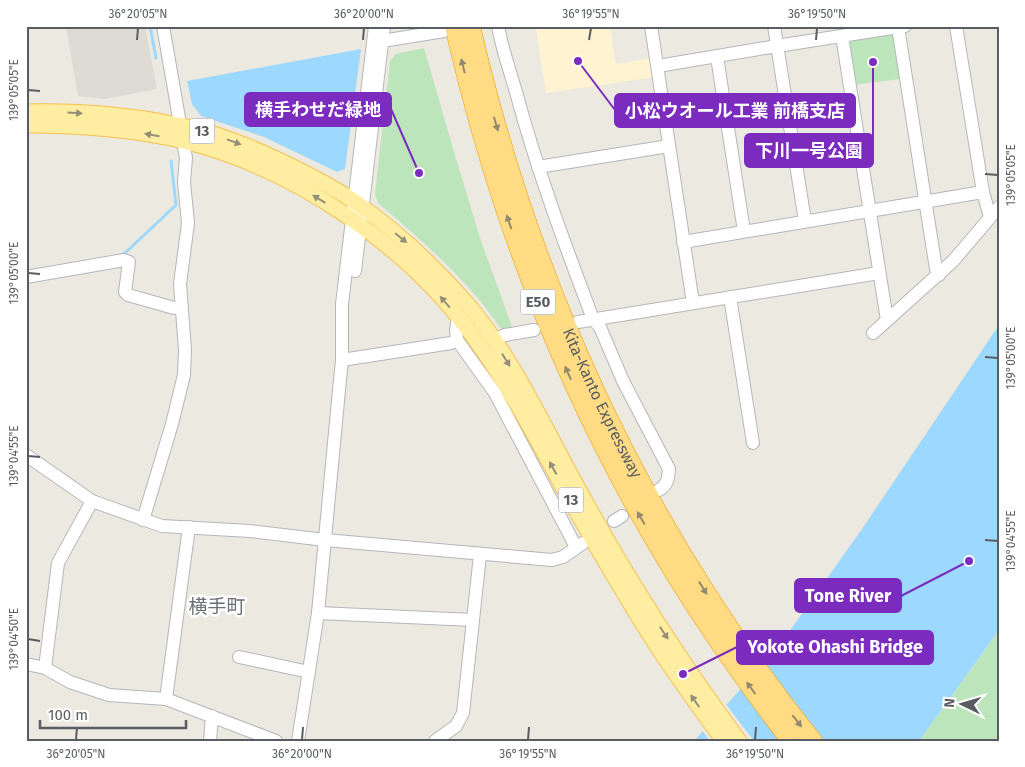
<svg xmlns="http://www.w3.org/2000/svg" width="1025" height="767" font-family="'Fira Sans','Noto Sans JP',sans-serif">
<rect width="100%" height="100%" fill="#ece9e0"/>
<path fill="#fff3d2" d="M547,26H610L616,64L652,58L655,77L546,93L536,28Z"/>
<path fill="#dddbd4" d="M66,26H145L157,89L105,99L78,96Z"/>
<g fill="#bce5bb">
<path d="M890,33L893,37L900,79L853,85L847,45L850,39Z"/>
<path d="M424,48L454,152L480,238L512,327L502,330C468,280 424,242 378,203L375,194L390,61L396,54Z"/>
<path d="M999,630V741H919L997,633Z"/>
</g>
<g fill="#9dd8ff">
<path d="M361,49L345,169L337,172L264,137L201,116L192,104L187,81Z"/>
<path d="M999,325V630L919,741H694L779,646L862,529Z"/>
</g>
<path fill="#ece9e0" d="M725,703L754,741H710L701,729Z"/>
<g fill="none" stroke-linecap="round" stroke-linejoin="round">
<g stroke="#9dd8ff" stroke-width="3">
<path d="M150,26L156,58"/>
<path d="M120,255L124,254L176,205L171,161"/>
</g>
<defs>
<g id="minor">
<path d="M498,26C502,49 510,71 516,92C537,170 565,245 593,319L600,327L623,381L669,469C668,479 668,484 659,490"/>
<path d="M651,26L693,303"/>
<path d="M774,26L805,221"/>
<path d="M956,26L983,192L990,217"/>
<path d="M898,27L936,269L939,275"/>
<path d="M842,36L887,320"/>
<path d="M376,42L444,31"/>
<path d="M717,57L744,231"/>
<path d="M658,66L777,46L905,26"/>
<path d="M538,167L669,146"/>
<path d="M683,242L983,192"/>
<path d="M355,271L384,26"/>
<path d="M26,277L124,260L129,262L125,292L128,295L174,308H182"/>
<path d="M730,297L753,443"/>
<path d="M458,318L456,330L457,340L495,393L576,547"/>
<path d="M578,322L879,273"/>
<path d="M873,333L953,261L999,207"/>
<path d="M493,340L505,335L534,330"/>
<path d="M342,360L451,343L457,340"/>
<path d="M26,455L92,501L162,526L250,531L325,540L552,560L563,557L583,543"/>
<path d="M143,520L172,424L184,375L185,350L180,284L188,223L184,182L186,158L163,26"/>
<path d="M614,521L622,516"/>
<path d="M318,613L473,620"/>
<path d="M239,657L309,672"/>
<path d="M26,664L45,668L70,682L109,695L166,699L276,741"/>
<path d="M45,668L58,563L92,501"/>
<path d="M166,699L189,527"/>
<path d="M210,741L212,716"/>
<path d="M298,741L318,613L339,390L342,360V304L375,26"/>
<path d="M435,741L456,726L463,713L480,555"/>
</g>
<g id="major">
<path d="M26,112C77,111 129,115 178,125C211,131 244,144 274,158C302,171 330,185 355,202C397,231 434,266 468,305C513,358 546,431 580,492C627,579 681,662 739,741"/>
<path d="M26,125C79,125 133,129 184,141C297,169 412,248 478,343C513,392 540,445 569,498C598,549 628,602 661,652C681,682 702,711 724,741"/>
</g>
<g id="highway">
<path d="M454,26C504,247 592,457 720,644C743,677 766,710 791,741"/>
<path id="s1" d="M471,26C532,290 643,529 813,741"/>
</g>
</defs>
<use href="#minor" stroke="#b3b7bb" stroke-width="14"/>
<use href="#major" stroke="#f5c150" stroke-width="17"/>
<use href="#highway" stroke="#ec9a00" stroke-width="19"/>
<use href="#minor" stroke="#fff" stroke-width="12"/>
<use href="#major" stroke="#ffeda2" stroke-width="15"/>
<use href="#highway" stroke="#ffdb84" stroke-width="18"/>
</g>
<defs><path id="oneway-solid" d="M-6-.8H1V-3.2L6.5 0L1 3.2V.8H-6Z" transform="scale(1.25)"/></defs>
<g fill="#93896d">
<use href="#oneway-solid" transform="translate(463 66) rotate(-104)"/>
<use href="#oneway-solid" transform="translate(496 124) rotate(74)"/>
<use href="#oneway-solid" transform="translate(509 222) rotate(-109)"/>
<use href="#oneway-solid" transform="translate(568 373) rotate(-114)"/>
<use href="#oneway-solid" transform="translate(641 518) rotate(-120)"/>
<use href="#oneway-solid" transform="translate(703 588) rotate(58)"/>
<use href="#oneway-solid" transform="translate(751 688) rotate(-126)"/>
<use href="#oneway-solid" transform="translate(797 721) rotate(52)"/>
</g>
<g fill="#938f78">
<use href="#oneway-solid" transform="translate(75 113) rotate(3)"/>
<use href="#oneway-solid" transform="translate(152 135) rotate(-170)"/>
<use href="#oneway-solid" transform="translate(234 142) rotate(20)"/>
<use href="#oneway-solid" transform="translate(319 199) rotate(-149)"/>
<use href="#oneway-solid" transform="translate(401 238) rotate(39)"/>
<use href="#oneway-solid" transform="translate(445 302) rotate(-131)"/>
<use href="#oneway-solid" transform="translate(506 360) rotate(58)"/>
<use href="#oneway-solid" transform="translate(553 468) rotate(-119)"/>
<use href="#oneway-solid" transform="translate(664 633) rotate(57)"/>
<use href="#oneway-solid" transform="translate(695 701) rotate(-125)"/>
</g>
<path fill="none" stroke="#595d61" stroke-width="2" d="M137,40L138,28M363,40L364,28M589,40L591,28M816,40L817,28M28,90L40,91M985,174L998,175M28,273L40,274M985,357L998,358M28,456L40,457M985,540L998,541M28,639L40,641M76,740L77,727M302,740L303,727M528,740L529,727M755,740L756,727"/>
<g text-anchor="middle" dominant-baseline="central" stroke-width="5" stroke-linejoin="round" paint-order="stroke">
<g fill="#fff" stroke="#8b8e90" stroke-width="1">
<rect x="189.5" y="118.5" width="25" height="25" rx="4"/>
<rect x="520.5" y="289.5" width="35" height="25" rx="4"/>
<rect x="558.5" y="487.5" width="25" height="25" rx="4"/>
</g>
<g font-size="15" font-weight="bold" fill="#595d61">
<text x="202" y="131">13</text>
<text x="538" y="302">E50</text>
<text x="571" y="500">13</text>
</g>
<g font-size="16" fill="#595d61" stroke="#fff">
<text stroke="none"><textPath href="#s1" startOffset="400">Kita-Kanto Expressway</textPath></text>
</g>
<g font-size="19" fill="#6a6f74" stroke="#fff">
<text x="217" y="606">横手町</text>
</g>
</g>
<path fill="none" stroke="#7b2cbf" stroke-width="2" d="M419 173L391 109M578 61L615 110M873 62L873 151M969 561L901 596M683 674L737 647"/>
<g fill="#7b2cbf" stroke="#fff" stroke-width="2">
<circle cx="419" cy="173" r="5"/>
<circle cx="578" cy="61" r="5"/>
<circle cx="873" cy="62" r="5"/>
<circle cx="969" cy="561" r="5"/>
<circle cx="683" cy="674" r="5"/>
</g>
<g fill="#7b2cbf" stroke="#7b2cbf" stroke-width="2">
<rect x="245" y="93" width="146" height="33" rx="5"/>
<rect x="615" y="94" width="240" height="33" rx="5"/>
<rect x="745" y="134" width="128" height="33" rx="5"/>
<rect x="795" y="579" width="106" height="33" rx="5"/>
<rect x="737" y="631" width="196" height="33" rx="5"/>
</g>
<g font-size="18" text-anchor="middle" font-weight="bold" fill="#fff">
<text x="318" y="116">横手わせだ緑地</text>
<text x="735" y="117">小松ウオール工業 前橋支店</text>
<text x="809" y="157">下川一号公園</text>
<text x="848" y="602">Tone River</text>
<text x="835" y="653">Yokote Ohashi Bridge</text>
</g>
<rect width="1025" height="767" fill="none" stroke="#ffffff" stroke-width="55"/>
<g transform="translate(962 704) rotate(275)" stroke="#ffffff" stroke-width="4" paint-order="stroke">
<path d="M0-4L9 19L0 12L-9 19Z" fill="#595d61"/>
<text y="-8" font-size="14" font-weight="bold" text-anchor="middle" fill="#595d61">N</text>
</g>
<path d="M40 720v8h146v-8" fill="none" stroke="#595d61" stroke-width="2.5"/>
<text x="48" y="720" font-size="15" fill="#595d61" stroke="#ffffff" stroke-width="4" paint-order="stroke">100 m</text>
<rect x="28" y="28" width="970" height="712" fill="none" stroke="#595d61" stroke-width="2"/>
<g font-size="12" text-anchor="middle" fill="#595d61">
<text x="138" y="18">36°20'05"N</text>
<text x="364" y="18">36°20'00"N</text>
<text x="591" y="18">36°19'55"N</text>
<text x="817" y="18">36°19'50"N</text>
<text transform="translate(14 90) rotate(-90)" y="4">139°05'05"E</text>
<text transform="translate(1011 175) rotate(-90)" y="4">139°05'05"E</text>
<text transform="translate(14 273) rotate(-90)" y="4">139°05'00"E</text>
<text transform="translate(1011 358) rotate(-90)" y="4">139°05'00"E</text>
<text transform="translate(14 456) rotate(-90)" y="4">139°04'55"E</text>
<text transform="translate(1011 541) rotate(-90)" y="4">139°04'55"E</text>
<text transform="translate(14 639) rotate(-90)" y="4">139°04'50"E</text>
<text x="76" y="758">36°20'05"N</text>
<text x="302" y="758">36°20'00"N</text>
<text x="528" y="758">36°19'55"N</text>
<text x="755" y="758">36°19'50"N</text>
</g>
</svg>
